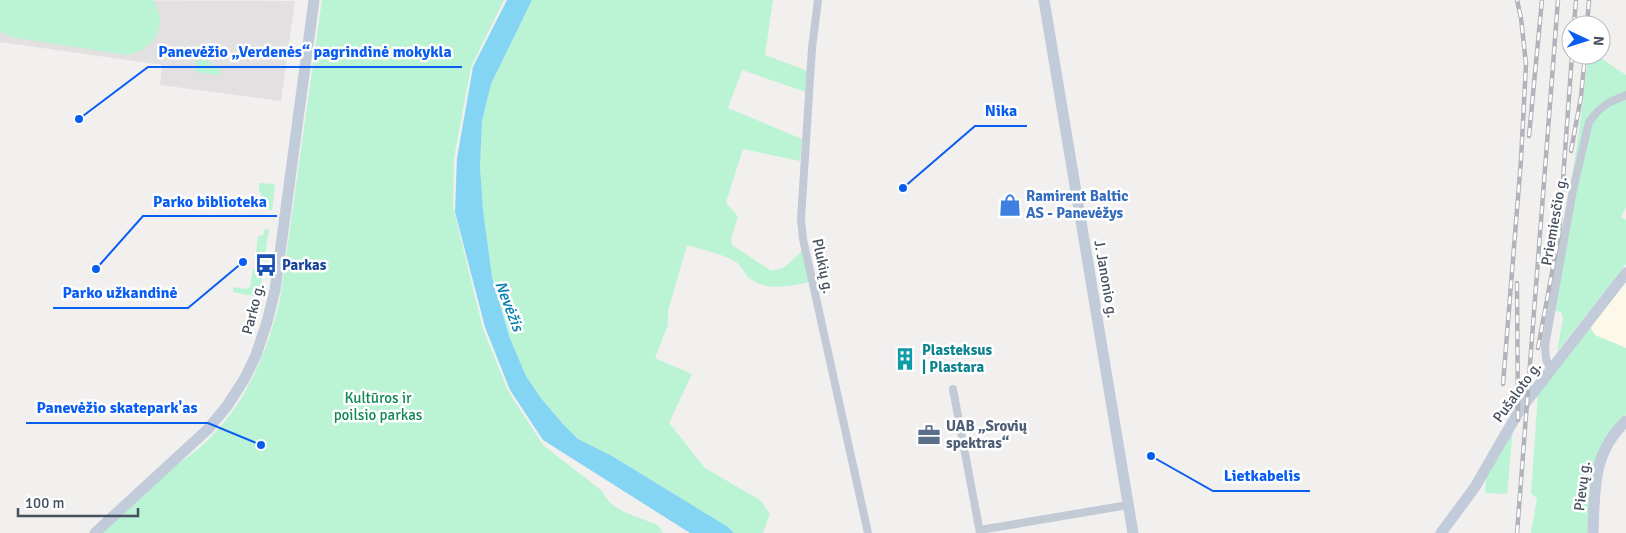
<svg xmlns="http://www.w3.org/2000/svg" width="1626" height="533" font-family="Signika,sans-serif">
<rect width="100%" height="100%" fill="#f2efef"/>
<path fill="#fdf9e8" d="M1626,282V348L1595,335L1590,327Z"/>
<path fill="#e3e0e1" d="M0,0L295,1L281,101L160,85L162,65L0,42Z"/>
<g fill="#bbf3d5">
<path d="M0,0H153C170,25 153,52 125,55L12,37L0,32Z"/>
<path d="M322,0H504L471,67L454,158L453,207L483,329L508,391L543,445L601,490L610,503L624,512L658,525L663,533H101L174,466C234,431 265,364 280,299Z"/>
<path d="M532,0H773L765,55L808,71L806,92L742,70L728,108L802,139L800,161L743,149L726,202C729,208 735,211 738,217L731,239L732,245L770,270C784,272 792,260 802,251L809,282C789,286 767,292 749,278C744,273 741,264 734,261C722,254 700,249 687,245L668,311V325L655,358L692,374L669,423L705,468L760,500L770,514L763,533H734L728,527L612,456L578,439L563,424L540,397L526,376L509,336L492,277L483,210L480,167L482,121L491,84Z"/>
<path d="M1588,55H1596L1626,75V207L1621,217L1626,220V264L1557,352L1563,318L1561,312L1549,309C1564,225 1580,140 1588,55Z"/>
<path d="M196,59L211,61V66L221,67L220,75L195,72Z"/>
<path d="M259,183L275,184L272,210H269L259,190Z"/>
<path d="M265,229L269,230L265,255L255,262L258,236L263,235Z"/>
<path d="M253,269H257L262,280L259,297L233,292V287L246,289L250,287Z"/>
<path d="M1590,327L1595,335L1626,348V414C1587,447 1591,486 1588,533H1531L1537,498L1531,494L1538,393Z"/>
<path d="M1513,427L1507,494L1485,493L1486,478Z"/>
</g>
<path fill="#84d4f3" d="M507,0H532L491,84L482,121L480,167L483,210L492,277L509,336L526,376L540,397L563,424L578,439L612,456L728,527L734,533H690L543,440L510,390L485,327L455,212L457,158L473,67Z"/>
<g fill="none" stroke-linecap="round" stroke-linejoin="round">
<g stroke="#c2cad6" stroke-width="8">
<path d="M818,0L812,48L801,219L803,239L868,533"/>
<path d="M1551,370L1546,359L1545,346L1573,190L1589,122L1598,111L1608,103L1626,95"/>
<path d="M953,389L980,533"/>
<path d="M980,530L1128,505"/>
</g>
<g stroke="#c1cbda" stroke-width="11">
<path d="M1044,0L1133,533"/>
<path d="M95,533L208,429L227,406L245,378L256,355L267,322L275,290L314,0"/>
<path d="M1441,533L1475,487L1519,411L1626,273"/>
<path d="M1593,533C1595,489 1592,453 1626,421"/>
</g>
<defs>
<g id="rail">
<path d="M1574,25L1576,0"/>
<path d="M1587,25L1589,0"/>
<path d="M1529,136L1542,0"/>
<path d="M1571,151L1581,97L1585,55"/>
<path d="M1517,283L1518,420"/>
<path d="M1538,348L1559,235L1572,55"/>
<path d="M1503,384L1521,160L1526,64L1521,18L1517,0"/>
<path d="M1517,533L1558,0"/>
</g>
</defs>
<use href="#rail" stroke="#b1b4ba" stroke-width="4.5"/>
<use href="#rail" stroke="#fff" stroke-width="2.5" stroke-dasharray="8" stroke-linecap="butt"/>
</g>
<defs>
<symbol id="shop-bare" viewBox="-9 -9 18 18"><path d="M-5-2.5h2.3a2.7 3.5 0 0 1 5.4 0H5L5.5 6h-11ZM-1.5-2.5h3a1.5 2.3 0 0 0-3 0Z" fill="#3f7fe0" stroke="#fff" stroke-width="2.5" paint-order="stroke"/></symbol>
<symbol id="bus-bare" viewBox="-9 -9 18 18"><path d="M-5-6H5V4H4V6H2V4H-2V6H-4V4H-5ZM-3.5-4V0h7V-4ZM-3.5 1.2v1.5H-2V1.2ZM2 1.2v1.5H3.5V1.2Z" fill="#1a4fb4" stroke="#fff" stroke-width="2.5" paint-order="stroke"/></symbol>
<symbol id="building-bare" viewBox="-9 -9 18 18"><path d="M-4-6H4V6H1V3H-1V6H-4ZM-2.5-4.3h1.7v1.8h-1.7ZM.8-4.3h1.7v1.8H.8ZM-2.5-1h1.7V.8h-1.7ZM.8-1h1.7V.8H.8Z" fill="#0f9aa8" stroke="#fff" stroke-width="2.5" paint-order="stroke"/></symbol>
<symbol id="office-bare" viewBox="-9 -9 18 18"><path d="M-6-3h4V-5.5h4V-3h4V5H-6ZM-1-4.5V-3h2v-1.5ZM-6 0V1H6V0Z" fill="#5c6f8a" stroke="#fff" stroke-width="2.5" paint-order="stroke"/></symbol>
</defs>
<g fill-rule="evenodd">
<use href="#shop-bare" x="994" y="189" width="32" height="32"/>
<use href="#bus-bare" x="250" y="249" width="32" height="32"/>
<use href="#building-bare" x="889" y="343" width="32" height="32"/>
<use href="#office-bare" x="913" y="419" width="32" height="32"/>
</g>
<g text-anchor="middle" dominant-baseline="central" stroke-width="5" stroke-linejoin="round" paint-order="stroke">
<g font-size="15" font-weight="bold" fill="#366cbe" stroke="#fff" text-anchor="start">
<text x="1026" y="196">Ramirent Baltic<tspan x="1026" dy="17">AS - Panevėžys</tspan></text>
</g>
<g font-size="15" fill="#46515f" stroke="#fff">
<text transform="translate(1554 221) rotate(-80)">Priemiesčio g.</text>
<text transform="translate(823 266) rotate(78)">Plukių g.</text>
<text transform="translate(1106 279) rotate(80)">J. Janonio g.</text>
<text transform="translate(253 309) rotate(-76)">Parko g.</text>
<text transform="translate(1517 392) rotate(-54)">Pušaloto g.</text>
<text transform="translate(1582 486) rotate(-83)">Pievų g.</text>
</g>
<g font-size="15" font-weight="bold" fill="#164399" stroke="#fff" text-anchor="start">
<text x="282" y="265">Parkas</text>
</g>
<g font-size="15" font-weight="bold" fill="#0d838f" stroke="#fff" text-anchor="start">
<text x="922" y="350">Plasteksus<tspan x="922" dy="17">| Plastara</tspan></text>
</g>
<g font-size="15" fill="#0f8754" stroke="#fff">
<text x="378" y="398">Kultūros ir<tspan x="378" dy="17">poilsio parkas</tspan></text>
</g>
<g font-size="15" font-weight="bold" fill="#4e5e75" stroke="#fff" text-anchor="start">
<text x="946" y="426">UAB „Srovių<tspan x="946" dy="17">spektras“</tspan></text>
</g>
<g font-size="16" font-style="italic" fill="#027daf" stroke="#fff">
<text transform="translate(509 306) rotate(69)">Nevėžis</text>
</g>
</g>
<path fill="none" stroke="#0a5df1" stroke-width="2" d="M79 119L148 67H462M903 188L975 126H1027M96 269L143 216H277M243 262L188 308H53M261 445L208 423H26M1151 456L1213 491H1310"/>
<g fill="#0a5df1" stroke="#fff" stroke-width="2">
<circle cx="79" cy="119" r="5"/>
<circle cx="903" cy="188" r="5"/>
<circle cx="96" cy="269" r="5"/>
<circle cx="243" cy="262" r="5"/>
<circle cx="261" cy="445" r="5"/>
<circle cx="1151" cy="456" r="5"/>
</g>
<g font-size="16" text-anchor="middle" font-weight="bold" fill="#0a5df1" stroke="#fff" stroke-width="5" stroke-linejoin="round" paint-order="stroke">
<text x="305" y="57">Panevėžio „Verdenės“ pagrindinė mokykla</text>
<text x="1001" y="116">Nika</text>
<text x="210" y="207">Parko biblioteka</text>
<text x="120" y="298">Parko užkandinė</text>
<text x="117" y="413">Panevėžio skatepark'as</text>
<text x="1262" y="481">Lietkabelis</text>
</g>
<g transform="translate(1586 40) rotate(94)"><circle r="24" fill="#ffffff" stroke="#b5b9bf"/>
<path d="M0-4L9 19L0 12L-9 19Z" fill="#0a5df1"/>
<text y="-8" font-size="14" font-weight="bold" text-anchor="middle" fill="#46515f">N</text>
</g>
<path d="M18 508v8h120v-8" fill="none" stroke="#46515f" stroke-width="2.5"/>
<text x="25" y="508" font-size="15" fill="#46515f" stroke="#ffffff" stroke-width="4" paint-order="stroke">100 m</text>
</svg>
